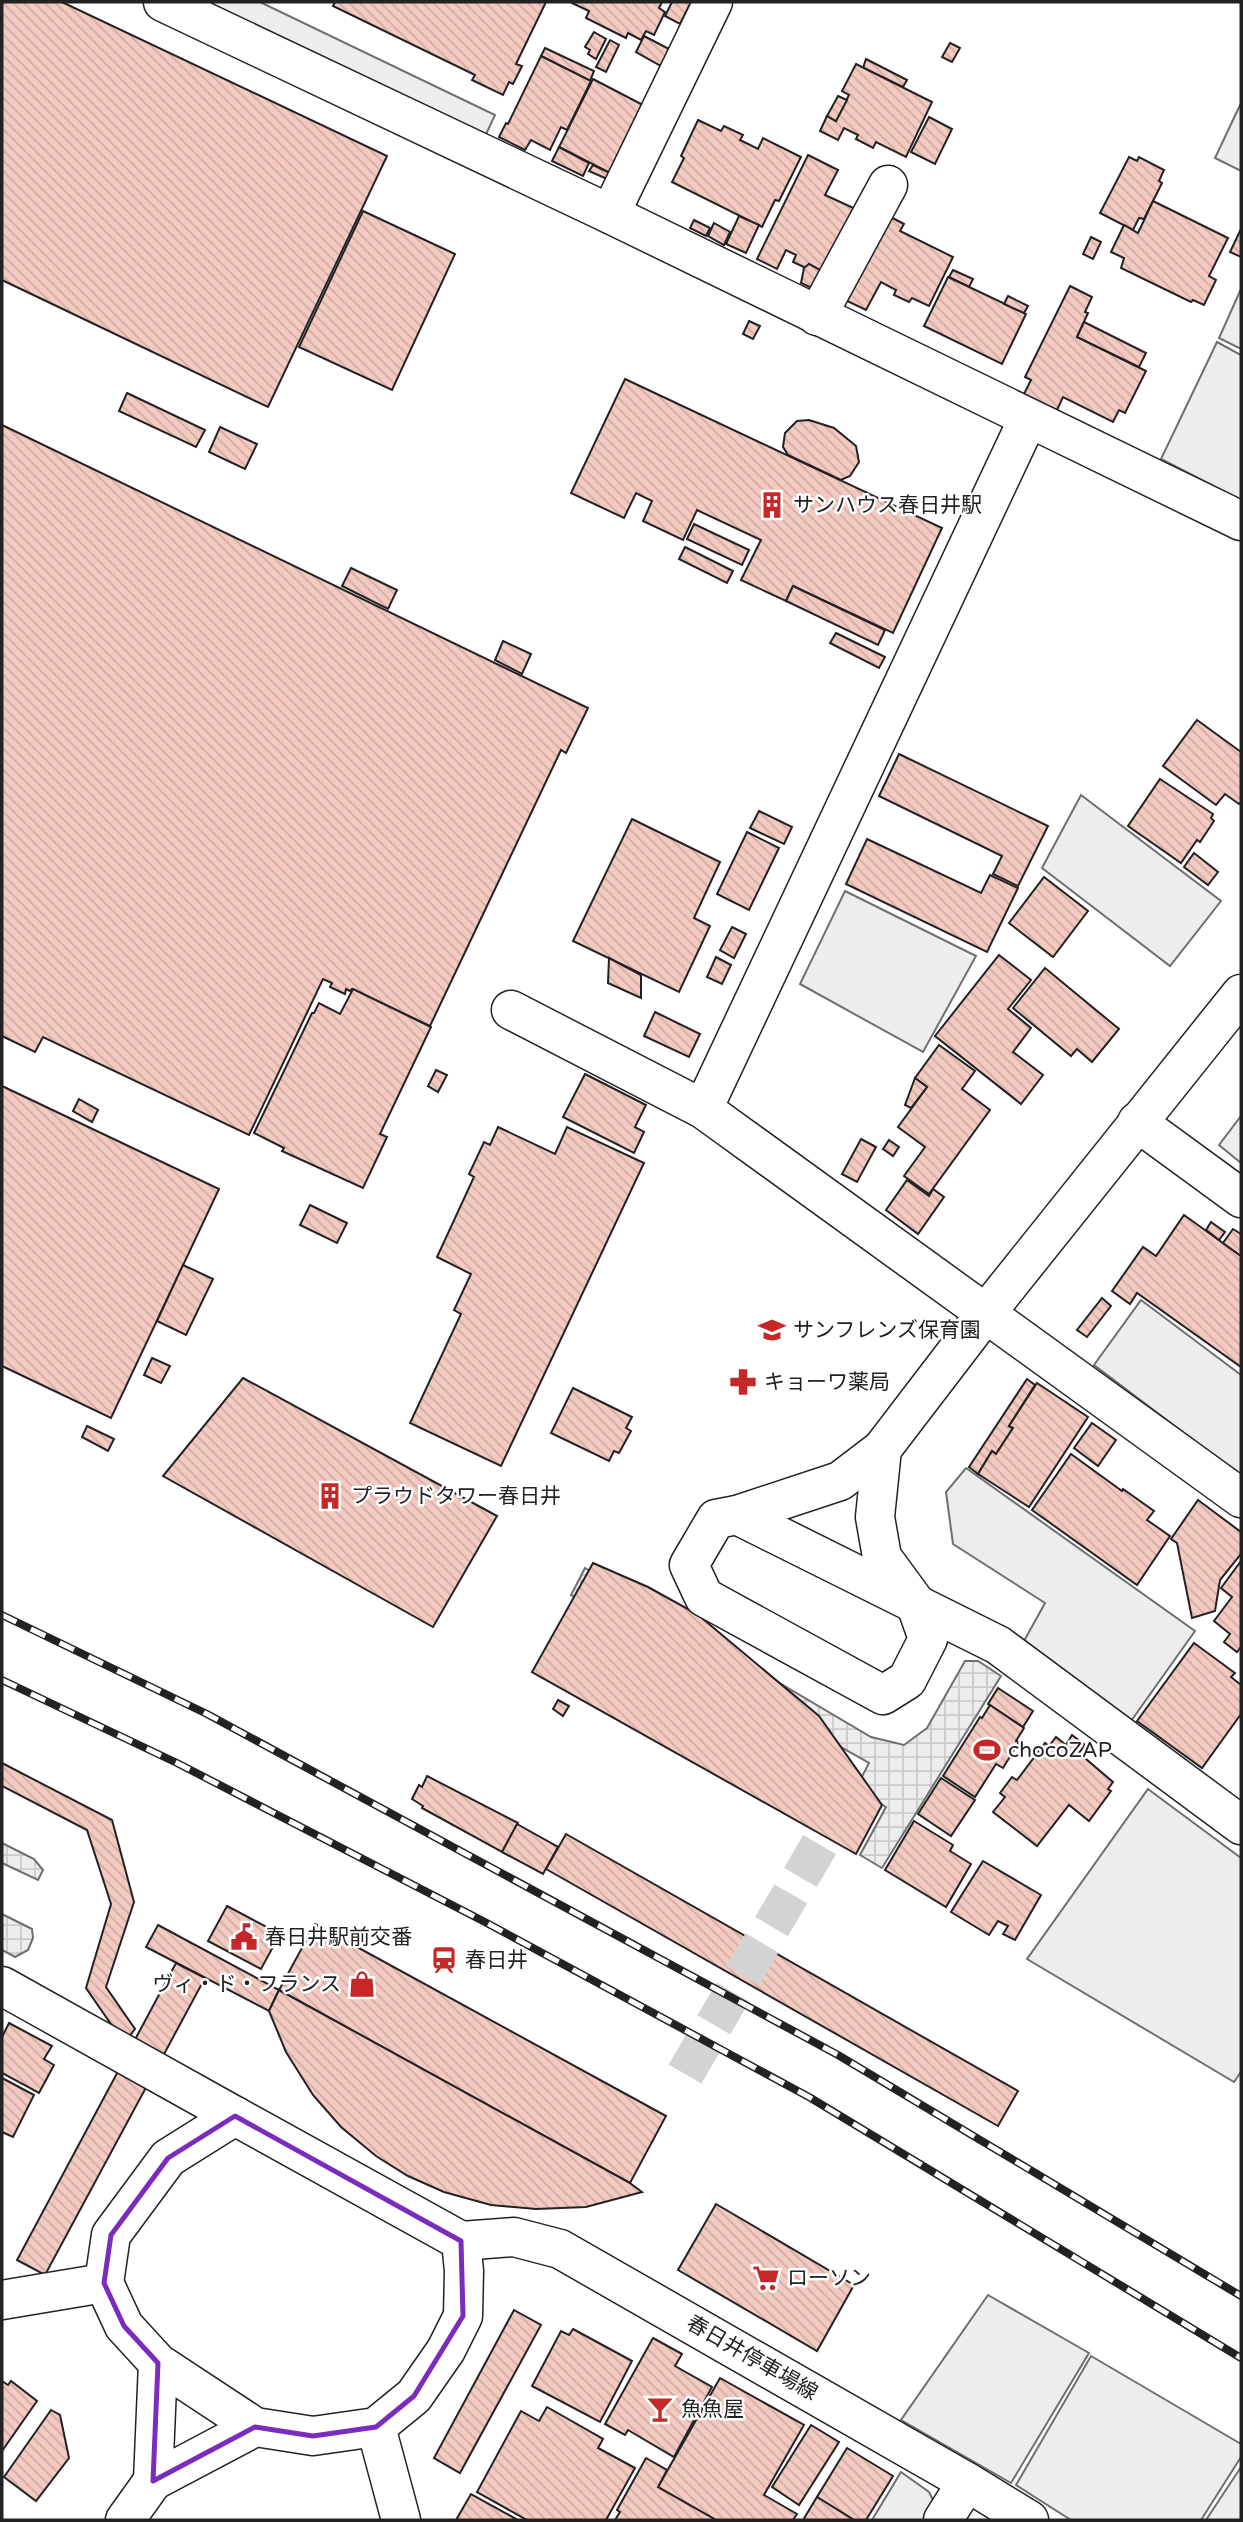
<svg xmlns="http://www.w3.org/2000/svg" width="1243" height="2522" font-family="'Varela Round','Noto Sans JP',sans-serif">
<defs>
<pattern id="plaza-grid" width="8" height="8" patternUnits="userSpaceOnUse" patternTransform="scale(1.75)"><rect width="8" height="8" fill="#ededed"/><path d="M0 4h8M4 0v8" fill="none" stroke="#cbcbcb"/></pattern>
<pattern id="building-back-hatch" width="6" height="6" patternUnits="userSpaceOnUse" patternTransform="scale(1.75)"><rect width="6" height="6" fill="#f3c9c0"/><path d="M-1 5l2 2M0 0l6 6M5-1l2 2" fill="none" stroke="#d0aca5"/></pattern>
</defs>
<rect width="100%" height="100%" fill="#fff"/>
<g fill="#ededed" stroke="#6f6f6f" stroke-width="2">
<path d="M190,2H260L495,115L482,143Z"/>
<path d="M1241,103V171L1215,158Z"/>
<path d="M1241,289V349L1219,338Z"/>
<path d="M1217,342L1241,355V500L1161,459Z"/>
<path d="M1081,795L1221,901L1170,966L1042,868Z"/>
<path d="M845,891L976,956L923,1052L800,984Z"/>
<path d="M1241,1116V1163L1219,1145Z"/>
<path d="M1141,1300L1241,1375V1476L1094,1365Z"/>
<path d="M966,1468L1195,1631L1131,1721L1024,1641L1045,1603L953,1544L946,1492Z"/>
<path d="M1148,1789L1241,1858V2072L1234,2082L1027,1959Z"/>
<path d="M988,2295L1089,2353L1011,2483L901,2420Z"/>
<path d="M1091,2356L1241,2444V2457L1201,2520H1071L1016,2485Z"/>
<path d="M1241,2467V2520H1206Z"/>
<path d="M901,2472L929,2492L937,2508L929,2520H872Z"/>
</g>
<g fill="url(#plaza-grid)" stroke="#6f6f6f" stroke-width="2">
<path d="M585,1568L871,1737L904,1745L927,1728L965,1661H978L1001,1676L882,1868L860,1855L886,1807L856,1788L869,1763L571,1595Z"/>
<path d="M2,1843L34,1859L43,1870L38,1880L2,1863Z"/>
<path d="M2,1914L32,1929L33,1938L28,1950L15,1957L2,1950Z"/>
</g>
<g fill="url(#building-back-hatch)" stroke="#222" stroke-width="2">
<path d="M2,2H62L387,156L268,407L2,280Z"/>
<path d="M335,2H546L516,64L522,66L513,84L509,82L503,95L472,80L475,75L333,6Z"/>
<path d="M570,2H662L659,8L665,12L654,35L646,31L641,40L628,33L626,38L586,18L589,11Z"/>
<path d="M672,2H691L680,24L665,16Z"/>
<path d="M594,32L606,39L596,59L588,54L590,50L585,47Z"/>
<path d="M644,36L669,49L661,66L636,52Z"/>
<path d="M610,40L619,45L606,72L596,67Z"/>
<path d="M950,43L960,48L952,62L942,57Z"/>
<path d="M545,48L594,71L590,81L541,56Z"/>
<path d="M541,56L591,81L567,130L561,127L550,150L531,140L525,150L499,137L506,123L508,124Z"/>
<path d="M866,59L907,80L903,87L863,68Z"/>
<path d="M856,64L932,102L906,157L876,142L873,148L856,139L858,135L844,128L838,140L820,131L827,116L836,121L849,95L842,91Z"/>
<path d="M593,79L643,105L610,173L559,147Z"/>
<path d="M838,96L847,100L836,121L827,116Z"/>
<path d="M929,117L952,129L935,164L911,152Z"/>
<path d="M698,120L721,131L724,126L743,135L740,140L758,149L763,138L801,157L779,201L775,200L762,227L672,182L684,158L681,156Z"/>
<path d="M559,147L589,163L583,176L552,161Z"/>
<path d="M808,155L838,170L825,195L860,211L829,275L809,264L806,268L793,262L796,255L786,250L777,269L757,259Z"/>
<path d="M1129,157L1137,161L1139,157L1164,170L1159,181L1162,183L1144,219L1139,218L1133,230L1100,213Z"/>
<path d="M593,165L610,173L607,179L589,171Z"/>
<path d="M1153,201L1228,238L1209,276L1216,280L1204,305L1193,300L1191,302L1121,268L1124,258L1111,252L1124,225L1138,233Z"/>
<path d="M363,211L455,254L392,390L299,347Z"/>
<path d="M883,213L904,224L900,231L953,257L929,306L912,298L909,302L894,295L896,290L881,282L866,310L843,299Z"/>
<path d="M739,216L759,225L746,253L726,244Z"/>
<path d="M694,220L710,228L706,236L690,228Z"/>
<path d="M714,223L730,232L724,245L708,236Z"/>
<path d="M1241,229V257L1230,252Z"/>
<path d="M1091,237L1101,242L1093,259L1083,254Z"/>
<path d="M809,264L827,274L818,291L801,283L804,268Z"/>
<path d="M953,270L973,279L969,287L949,277Z"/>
<path d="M948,277L1026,314L1002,364L924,326Z"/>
<path d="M1070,286L1092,297L1085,312L1088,313L1077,337L1146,371L1125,413L1119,410L1113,422L1063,397L1057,410L1023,396L1031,380L1025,377Z"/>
<path d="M1008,296L1028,306L1024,313L1004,304Z"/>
<path d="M749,321L760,326L753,339L743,334Z"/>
<path d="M1084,322L1146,353L1139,367L1077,337Z"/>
<path d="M625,379L942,528L893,633L793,586L786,601L741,580L761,540L697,510L683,540L643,521L652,501L636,493L624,518L571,493Z"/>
<path d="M127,393L205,430L196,447L119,411Z"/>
<path d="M809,420L834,428L856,446L859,462L850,476L841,480L788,455L783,447L785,433L797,421Z"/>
<path d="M2,425L588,708L566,753L561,750L430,1026L352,989L350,991L346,989L345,994L330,987L332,983L323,979L249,1135L43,1037L35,1052L2,1036Z"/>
<path d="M220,427L257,444L245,469L209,452Z"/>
<path d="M694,524L749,550L742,565L687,539Z"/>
<path d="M685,547L733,571L727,583L679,559Z"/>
<path d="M351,568L397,590L388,609L342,586Z"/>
<path d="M793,586L885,630L878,645L786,601Z"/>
<path d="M836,633L885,657L879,668L830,643Z"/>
<path d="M503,641L531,654L522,674L495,660Z"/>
<path d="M1197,720L1241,752V802L1239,804L1225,794L1216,805L1163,766Z"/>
<path d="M899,754L1048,826L1018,886L993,874L1002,856L879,796Z"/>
<path d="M1160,779L1213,814L1211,818L1214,821L1200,842L1197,840L1181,863L1128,826Z"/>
<path d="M759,811L792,827L784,844L750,828Z"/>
<path d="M632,819L720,862L694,918L710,926L679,992L573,941Z"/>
<path d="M747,832L779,848L749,910L717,894Z"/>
<path d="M867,839L981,893L990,875L1018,888L987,952L846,884Z"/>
<path d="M1194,853L1218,872L1208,885L1184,867Z"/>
<path d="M1044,877L1088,911L1053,957L1009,923Z"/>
<path d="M732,927L746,934L734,958L720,950Z"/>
<path d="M999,955L1031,980L1008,1009L1031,1028L1013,1052L1043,1075L1021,1104L935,1036Z"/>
<path d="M716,957L731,965L722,984L707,977Z"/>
<path d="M609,958L641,975V998L608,983Z"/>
<path d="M1045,968L1119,1029L1092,1062L1077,1049L1071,1056L1013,1008Z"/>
<path d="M353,989L431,1027L380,1134L387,1137L363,1188L282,1151L284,1148L254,1133L312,1013H314L319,1003L340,1014Z"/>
<path d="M655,1012L700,1034L689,1057L644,1036Z"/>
<path d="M939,1045L975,1071L962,1089L990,1110L929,1194L904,1176L925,1147L898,1127L927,1087L915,1078Z"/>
<path d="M436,1070L447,1075L438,1092L428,1086Z"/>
<path d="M585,1074L646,1105L635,1127L644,1132L634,1153L563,1117Z"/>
<path d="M915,1078L927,1087L911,1108L905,1105Z"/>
<path d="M2,1086L219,1189L111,1418L2,1366Z"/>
<path d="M79,1099L98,1110L92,1122L73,1111Z"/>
<path d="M498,1127L555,1154L567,1127L644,1163L501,1466L410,1423L461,1314L454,1310L471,1274L437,1257L474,1177L469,1174L484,1142L490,1145Z"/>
<path d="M861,1139L876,1147L857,1182L842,1174Z"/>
<path d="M889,1140L899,1147L893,1156L883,1149Z"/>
<path d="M907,1180L929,1196L933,1189L944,1197L918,1234L886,1210Z"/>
<path d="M310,1205L347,1223L337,1243L300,1225Z"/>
<path d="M1184,1215L1241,1256V1367L1137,1293L1130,1304L1112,1291L1143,1247L1156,1256Z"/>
<path d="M1211,1222L1225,1232L1219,1240L1206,1230Z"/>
<path d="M1233,1229L1241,1234V1256L1223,1243Z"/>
<path d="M183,1265L213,1279L186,1335L157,1321Z"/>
<path d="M1102,1298L1111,1306L1087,1337L1077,1330Z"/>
<path d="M152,1358L170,1366L161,1383L144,1375Z"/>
<path d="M243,1378L497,1516L433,1627L163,1476Z"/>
<path d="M1027,1379L1035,1385L1009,1426L1013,1428L996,1454L992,1451L978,1474L969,1467Z"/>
<path d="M1037,1383L1088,1417L1029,1507L978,1474L992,1451L996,1454L1013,1428L1009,1426Z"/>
<path d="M573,1388L632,1417L626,1428L631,1431L619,1453L614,1451L609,1461L551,1433Z"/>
<path d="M1092,1423L1116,1440L1098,1466L1074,1448Z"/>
<path d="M87,1426L114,1439L108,1451L82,1437Z"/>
<path d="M1071,1454L1122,1491L1123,1489L1154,1511L1147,1520L1170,1536L1137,1585L1032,1510Z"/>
<path d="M1198,1500L1241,1532V1554L1220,1580L1215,1611L1192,1618L1177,1543L1171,1539Z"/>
<path d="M1241,1561V1647L1237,1652L1224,1642L1230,1634L1214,1621L1232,1597L1221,1588Z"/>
<path d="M593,1563L648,1587L697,1614L819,1716L882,1805L856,1854L532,1672Z"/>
<path d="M1194,1643L1235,1673L1231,1677L1241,1685V1714L1202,1768L1137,1721Z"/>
<path d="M998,1688L1033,1711L1023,1727L988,1704Z"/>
<path d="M558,1700L569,1706L563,1716L553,1709Z"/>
<path d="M990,1705L1024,1728L1016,1741L1019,1742L1003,1768L996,1764L975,1797L943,1776L980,1717L982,1718Z"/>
<path d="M1072,1735L1085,1745L1079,1753L1113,1782L1108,1789L1111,1791L1089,1821L1069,1805L1037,1846L993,1812L1005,1797L1000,1793L1012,1777L1017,1780L1045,1743L1049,1746L1056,1737L1066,1745Z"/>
<path d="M2,1763L112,1820L134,1902L106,1987L135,2029L124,2043L86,1988L111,1904L87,1830L2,1786Z"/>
<path d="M427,1776L518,1823L502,1852L422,1808L423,1806L412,1799L419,1785L422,1787Z"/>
<path d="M941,1778L975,1800L951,1836L918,1814Z"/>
<path d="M914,1821L953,1845L950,1851L971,1864L946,1907L885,1870Z"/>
<path d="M517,1824L558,1847L543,1874L502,1852Z"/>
<path d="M566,1834L1018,2091L998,2126L546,1869Z"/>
<path d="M983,1861L1041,1895L1015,1940L1003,1934L1008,1926L998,1921L989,1935L951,1912Z"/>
<path d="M227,1906L280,1934L261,1969L208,1941Z"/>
<path d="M315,1924L666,2116L630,2183L279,1990Z"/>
<path d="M158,1925L279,1990L269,2011L146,1947Z"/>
<path d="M176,1963L205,1978L45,2275L17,2260Z"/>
<path d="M279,1990L630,2183L642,2192L586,2207L536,2209L491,2205L444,2192L408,2176L376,2156L341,2127L313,2095L286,2052L269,2011Z"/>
<path d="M9,2023L52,2046L44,2059L54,2065L39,2093L2,2073V2037Z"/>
<path d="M2,2078L34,2095L13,2137L2,2132Z"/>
<path d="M716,2204L854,2285L817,2351L678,2270Z"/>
<path d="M514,2310L541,2325L460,2473L434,2458Z"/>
<path d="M573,2329L632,2361L600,2422L532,2386L561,2331L569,2335Z"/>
<path d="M653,2338L682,2354L675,2366L712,2387L674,2457L628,2430L625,2435L605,2424Z"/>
<path d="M720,2378L804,2425L764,2495L797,2514L793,2520H716L658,2487Z"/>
<path d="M2,2381L8,2385L11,2381L37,2401L2,2451Z"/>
<path d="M547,2407L603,2439L598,2448L635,2468L606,2520H527L477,2492L521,2411L539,2421Z"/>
<path d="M51,2410L60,2415L69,2458L36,2501L4,2477Z"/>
<path d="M811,2425L839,2442L799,2505L772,2487Z"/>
<path d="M847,2448L893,2476L866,2520H854L817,2497Z"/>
<path d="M646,2458L667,2470L658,2487L716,2520H615L620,2512L617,2510Z"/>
<path d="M471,2494L518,2520H456Z"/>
<path d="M817,2497L854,2520H803Z"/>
</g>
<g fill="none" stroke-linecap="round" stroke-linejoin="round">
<path stroke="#d3d3d3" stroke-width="38" stroke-dasharray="38 19" stroke-linecap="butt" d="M685,2074L827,1832"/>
<defs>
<g id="minor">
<path d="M163,2L610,214L1241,521"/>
<path d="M610,214L713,2"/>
<path d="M817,316L888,185"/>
<path d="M511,1010L703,1109L1241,1498"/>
<path d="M703,1109L1028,419"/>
<path d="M1137,1122L1241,1198"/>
<path d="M882,1449L875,1517L882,1557L915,1602L928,1639L907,1680L883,1695L704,1597L689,1565L716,1519L737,1515L840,1481L882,1449L986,1313L1241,994"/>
<path d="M737,1515L998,1645L1241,1825"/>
<path d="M2,1986L235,2116"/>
<path d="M2,2300L104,2283"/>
<path d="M158,2363L153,2481L255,2427L313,2436L376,2427L414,2396L446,2350L463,2316L464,2271L461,2241L235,2116L168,2158L111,2235L104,2283L124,2326L158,2363L255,2427"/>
<path d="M376,2427L401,2520"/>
<path d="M125,2520L153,2481"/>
<path d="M943,2520L967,2482"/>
</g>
<path id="major" d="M461,2241L514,2237L560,2249L967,2482L1029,2520"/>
</defs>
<use href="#minor" stroke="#222" stroke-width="41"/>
<use href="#major" stroke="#222" stroke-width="41"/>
<use href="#minor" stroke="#fff" stroke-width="38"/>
<use href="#major" stroke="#fff" stroke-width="38"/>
<defs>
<g id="rail">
<path d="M2,1615L207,1714L838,2055L1241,2296"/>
<path d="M2,1680L177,1763L483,1921L809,2097L1241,2358"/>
</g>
</defs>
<use href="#rail" stroke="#222" stroke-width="8"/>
<use href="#rail" stroke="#fff" stroke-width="5" stroke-dasharray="16" stroke-linecap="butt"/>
</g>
<path fill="none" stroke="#7b2cbf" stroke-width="5" stroke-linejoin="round" d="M235,2116L461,2241L463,2316L414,2396L376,2427L313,2436L255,2427L153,2481L158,2363L124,2326L104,2283L111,2235L168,2158Z"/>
<defs>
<symbol id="building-bare" viewBox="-9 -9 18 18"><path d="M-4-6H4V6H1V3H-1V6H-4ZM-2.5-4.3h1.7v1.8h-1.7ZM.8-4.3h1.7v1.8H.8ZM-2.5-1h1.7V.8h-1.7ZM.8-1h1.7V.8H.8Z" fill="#c62828" stroke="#fff" stroke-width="2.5" paint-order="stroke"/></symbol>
<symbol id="school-bare" viewBox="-9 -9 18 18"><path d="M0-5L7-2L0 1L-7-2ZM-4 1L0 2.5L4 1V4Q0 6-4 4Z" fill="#c62828" stroke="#fff" stroke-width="2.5" paint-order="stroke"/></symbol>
<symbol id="pharmacy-bare" viewBox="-9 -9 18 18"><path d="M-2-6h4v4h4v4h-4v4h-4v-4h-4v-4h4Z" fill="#c62828" stroke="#fff" stroke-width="2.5" paint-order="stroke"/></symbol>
<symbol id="stadium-bare" viewBox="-9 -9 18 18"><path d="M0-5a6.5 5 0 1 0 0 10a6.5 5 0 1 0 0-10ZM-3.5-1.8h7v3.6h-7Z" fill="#c62828" stroke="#fff" stroke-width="2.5" paint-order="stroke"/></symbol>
<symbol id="civic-bare" viewBox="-9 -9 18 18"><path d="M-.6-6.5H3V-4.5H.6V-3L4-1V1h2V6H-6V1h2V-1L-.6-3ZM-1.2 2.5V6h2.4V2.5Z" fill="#c62828" stroke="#fff" stroke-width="2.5" paint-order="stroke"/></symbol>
<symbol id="station-bare" viewBox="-9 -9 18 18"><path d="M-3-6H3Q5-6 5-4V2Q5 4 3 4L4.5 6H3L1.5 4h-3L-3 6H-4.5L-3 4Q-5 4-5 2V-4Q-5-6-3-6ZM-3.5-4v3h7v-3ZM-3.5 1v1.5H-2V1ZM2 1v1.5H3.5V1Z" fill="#c62828" stroke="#fff" stroke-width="2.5" paint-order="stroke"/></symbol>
<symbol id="shop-bare" viewBox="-9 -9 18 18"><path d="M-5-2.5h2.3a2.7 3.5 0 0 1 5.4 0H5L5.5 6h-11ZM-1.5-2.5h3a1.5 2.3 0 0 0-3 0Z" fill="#c62828" stroke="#fff" stroke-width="2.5" paint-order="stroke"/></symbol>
<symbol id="supermarket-bare" viewBox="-9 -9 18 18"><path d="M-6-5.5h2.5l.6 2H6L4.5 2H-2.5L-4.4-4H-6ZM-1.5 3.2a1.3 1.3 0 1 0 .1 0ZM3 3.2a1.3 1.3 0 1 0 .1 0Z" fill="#c62828" stroke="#fff" stroke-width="2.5" paint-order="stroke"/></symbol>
<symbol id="bar-bare" viewBox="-9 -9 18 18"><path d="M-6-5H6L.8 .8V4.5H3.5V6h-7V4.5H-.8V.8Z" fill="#c62828" stroke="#fff" stroke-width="2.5" paint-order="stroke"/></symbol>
</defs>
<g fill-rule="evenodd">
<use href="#building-bare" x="753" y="486" width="38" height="38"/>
<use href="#school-bare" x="753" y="1311" width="38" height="38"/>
<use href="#pharmacy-bare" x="724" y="1363" width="38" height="38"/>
<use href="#building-bare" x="311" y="1477" width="38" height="38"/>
<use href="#stadium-bare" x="968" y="1731" width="38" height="38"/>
<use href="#civic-bare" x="225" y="1918" width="38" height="38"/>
<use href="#station-bare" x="425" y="1941" width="38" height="38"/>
<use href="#shop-bare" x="343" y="1965" width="38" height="38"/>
<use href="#supermarket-bare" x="747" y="2259" width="38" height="38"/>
<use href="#bar-bare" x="641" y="2390" width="38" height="38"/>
</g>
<g text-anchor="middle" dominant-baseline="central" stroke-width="5" stroke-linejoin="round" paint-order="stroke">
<g font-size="21" fill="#222" stroke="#fff" text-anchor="start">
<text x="793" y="505">サンハウス春日井駅</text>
<text x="793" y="1330">サンフレンズ保育園</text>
<text x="764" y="1382">キョーワ薬局</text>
<text x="351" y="1496">プラウドタワー春日井</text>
<text x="1008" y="1750">chocoZAP</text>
<text x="265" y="1937">春日井駅前交番</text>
<text x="465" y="1960">春日井</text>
<text x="341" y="1984" text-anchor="end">ヴィ・ド・フランス</text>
<text x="787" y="2278">ローソン</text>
<text x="681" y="2409">魚魚屋</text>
</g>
<g font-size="21" fill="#222" stroke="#fff">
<text transform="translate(752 2358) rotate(30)">春日井停車場線</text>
</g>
</g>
<rect width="1243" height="2522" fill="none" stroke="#222222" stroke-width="7"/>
</svg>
